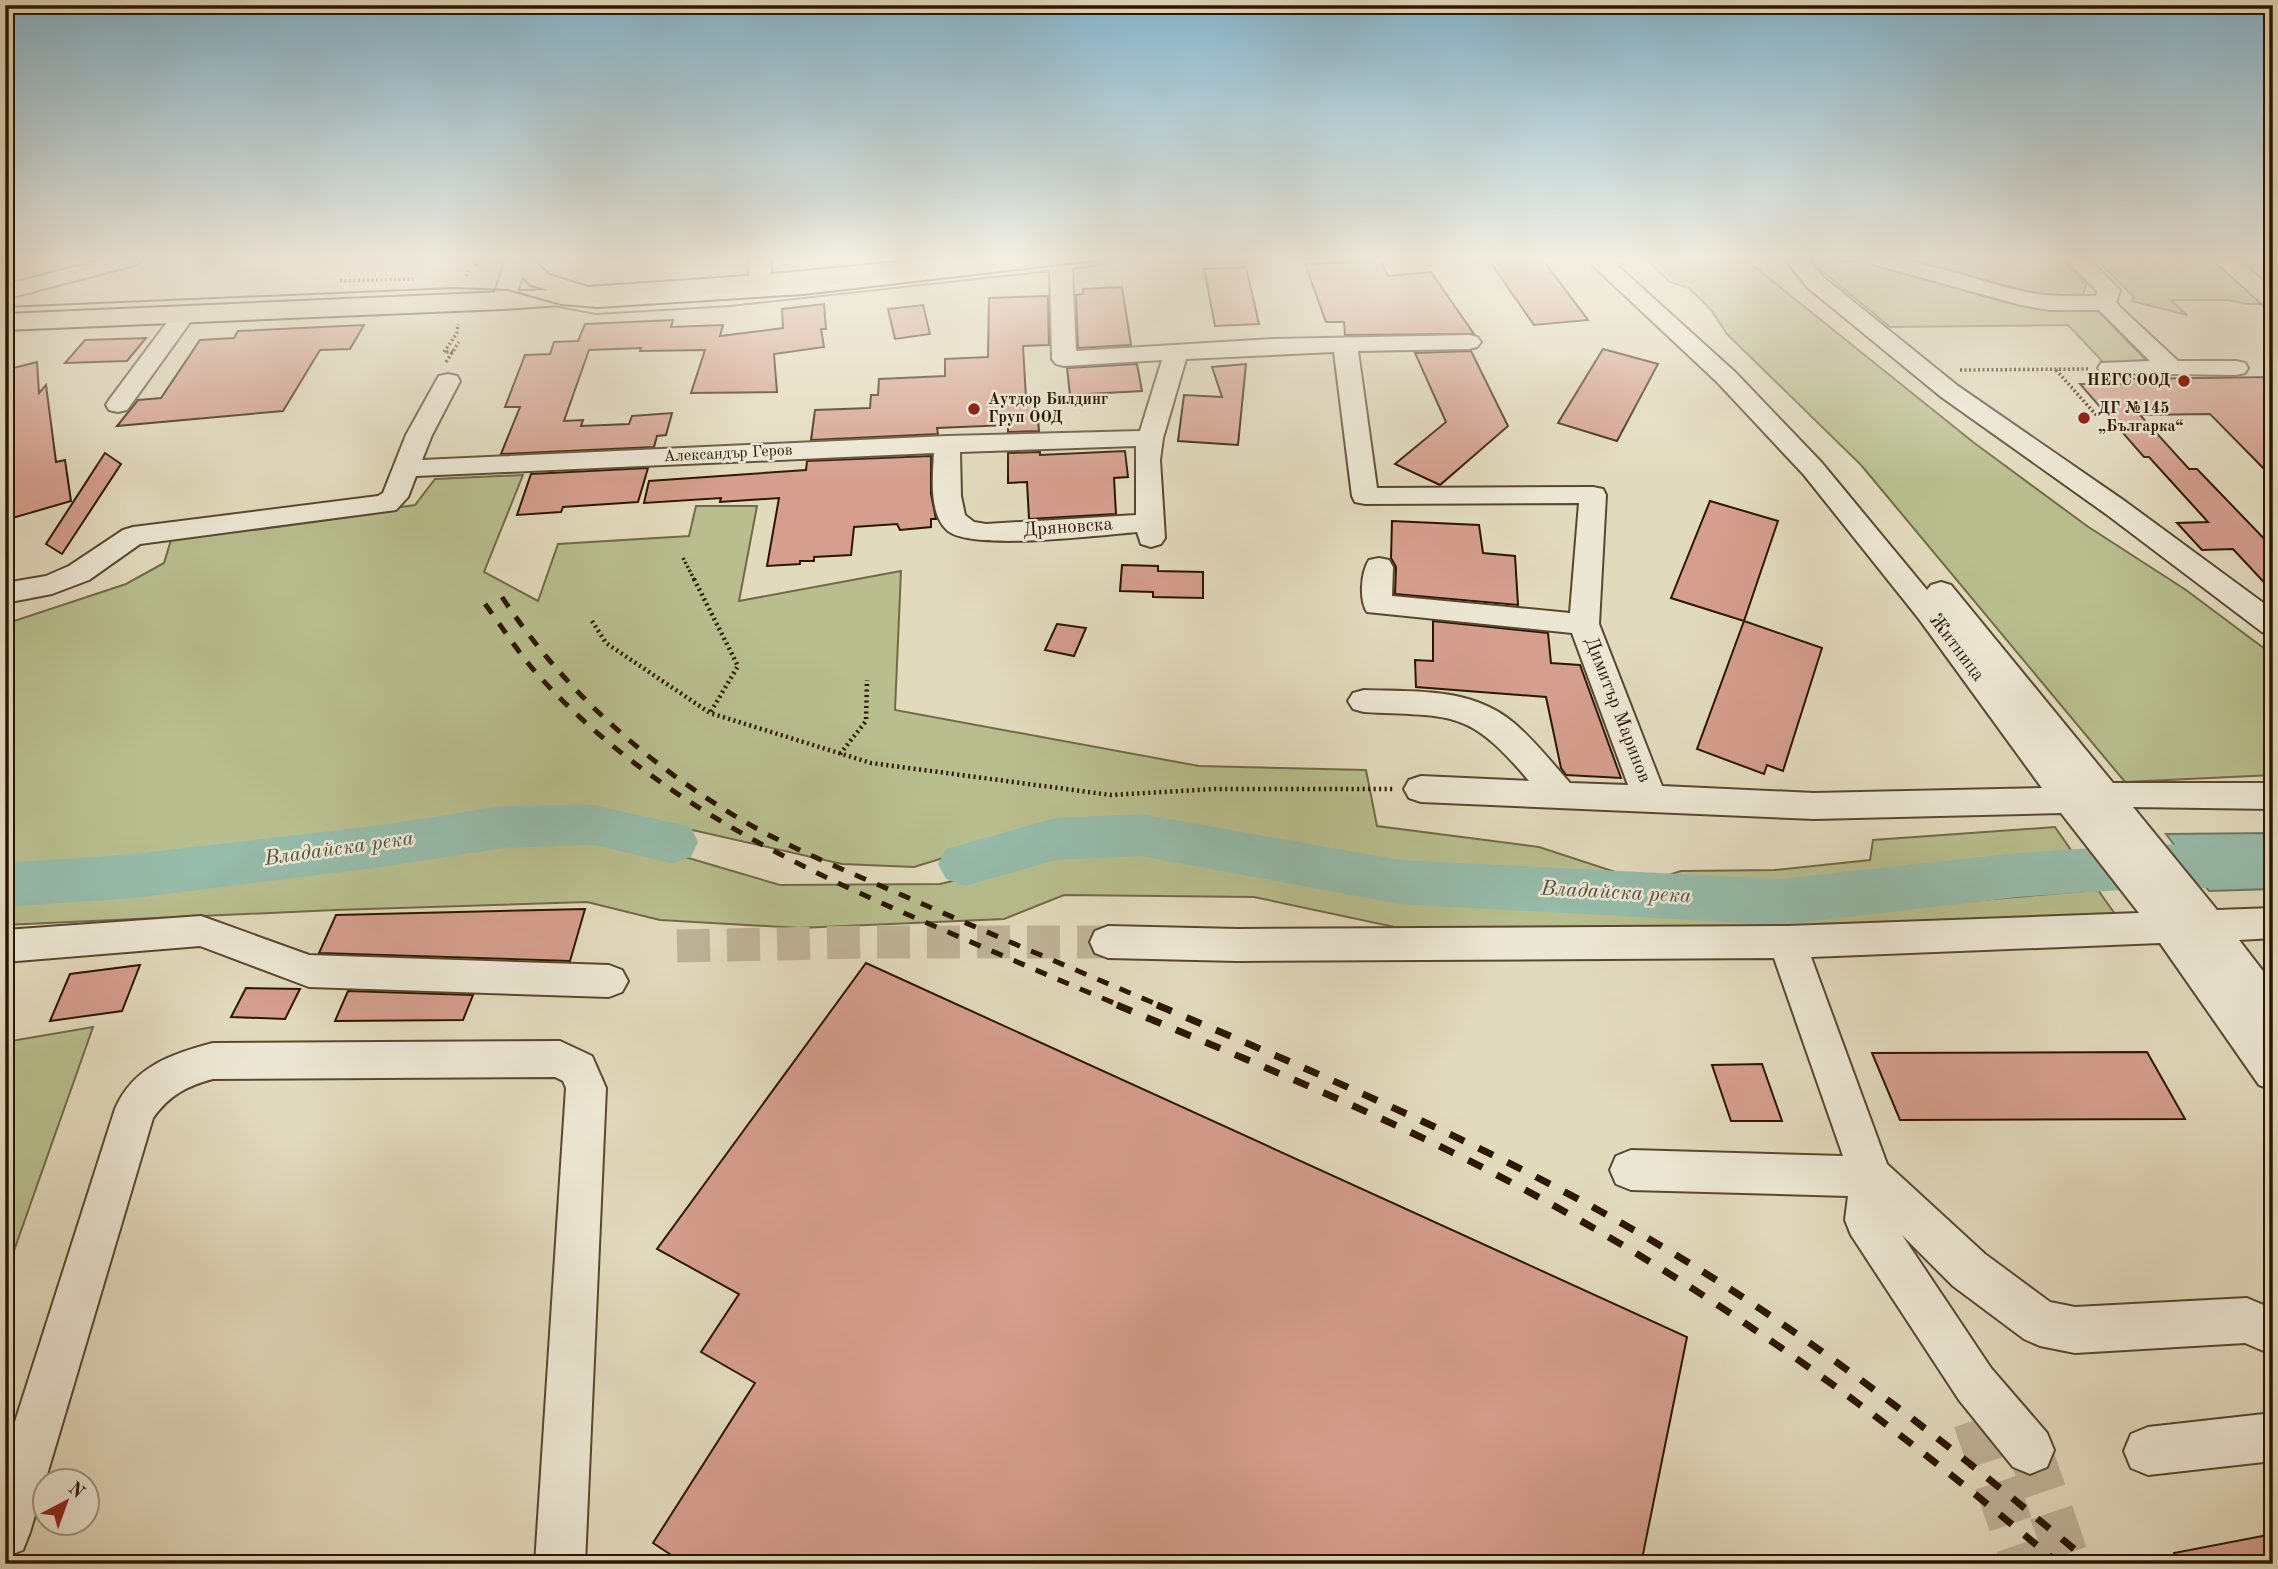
<svg xmlns="http://www.w3.org/2000/svg" width="2278" height="1569" font-family="'Old Standard TT',serif">
<rect width="100%" height="100%" fill="#e2dabd"/>
<filter id="stains"><feTurbulence type="fractalNoise" baseFrequency=".00286" numOctaves="4"/><feColorMatrix values="0 0 0 0 .2 0 0 0 0 .09 0 0 0 0 .02 0 0 0 .5 -.17"/></filter>
<radialGradient id="worn" r=".72"><stop offset=".6" stop-color="#630" stop-opacity="0"/><stop offset="1" stop-color="#630" stop-opacity=".3"/></radialGradient>
<g fill="#b8be8e" stroke="#726a47" stroke-width="2">
<path d="M1646,259H1745L1973,442L2087,526L2186,590L2273,655V775L2125,782L1861,465L1727,334L1711,310L1689,288L1670,282Z"/>
<path d="M1815,259L1873,263L2095,308L2148,362L2104,363L2068,325L1890,327L1821,270L1813,262Z"/>
<path d="M2062,259L2086,285L2083,295L2044,296L1908,260Z"/>
<path d="M2096,259H2217L2266,304H2247L2228,300H2171L2187,315L2132,301L2134,297Z"/>
<path d="M2231,259H2273V294Z"/>
<path d="M523,475L484,572L538,601L558,544L689,536L696,506H757L739,601L901,571L895,710L1199,766L1366,770L1377,826L1539,847L1646,882L1681,871L1775,870L1870,860L1873,840L2055,827L2073,853L1873,881L1742,888L1375,869L1225,836L1110,824L1037,829L914,867L842,864L666,824L587,812L491,817L215,857L5,873V624L126,584L164,563L171,540L415,505L435,479Z"/>
<path d="M591,835L685,857L780,885L940,884L1070,852L1135,849L1431,898L1534,905L1743,912L1849,911L2098,890L2115,914L1465,942L1254,897L1064,895L1004,919L799,928L660,920L587,902L335,910L5,925V900L128,890L281,871L410,855L513,837Z"/>
<path d="M93,1027L86,1047L5,1276V1042Z"/>
</g>
<path fill="#96bbaa" stroke="#6c7966" stroke-width="2" d="M2273,833V889L2209,891L2166,834Z"/>
<g fill="none" stroke-linecap="round" stroke-linejoin="round">
<g fill="#96bbaa" fill-rule="evenodd">
<path d="M594,805L691,827L698,842L691,857L672,863L594,845L503,848L382,867L134,898L5,907V863L134,854L382,825L503,806Z"/>
<path d="M1141,814L1400,860L1780,879L2018,853L2137,845L2273,843V887L2137,889L2018,897L1780,925L1400,904L1141,856L1056,860L965,886L946,879L938,864L946,849L1056,818Z"/>
</g>
</g>
<g fill="#d59e8d" stroke="#2c1600" stroke-width="2">
<path d="M1348,259H1380L1388,276L1431,272L1474,334L1345,335L1344,322H1326L1305,264L1350,262Z"/>
<path d="M1488,259H1542L1588,320L1534,325Z"/>
<path d="M1246,267L1259,324L1215,326L1204,269Z"/>
<path d="M1122,287L1131,345L1078,348L1076,295L1083,294V289Z"/>
<path d="M1048,296L1049,345L1023,346L1026,398L1036,397L1039,431L1008,432V425L937,428L938,434L811,440L815,410L870,408L871,395H878L879,379L945,376V359L988,357L989,298Z"/>
<path d="M824,304L826,329H821L824,347L774,354L777,392L691,393L705,350L640,351L641,348L589,350L564,421L583,420L581,426L629,424L632,416L672,413L666,435L657,436L654,447L501,454L520,407H505L525,355L550,354L554,342L578,341L585,324L673,320L671,327L723,325L720,336L783,328L782,309Z"/>
<path d="M923,305L930,334L895,339L888,309Z"/>
<path d="M364,325L350,349L320,350L283,411L117,426L138,400L161,398L200,340L234,338L238,331Z"/>
<path d="M146,338L127,361L65,363L85,340Z"/>
<path d="M1603,349L1658,364L1617,441L1558,423Z"/>
<path d="M1471,351L1508,426L1440,485L1395,464L1446,422L1415,353Z"/>
<path d="M37,362L39,393L46,385L56,462L65,460L71,501L9,519L5,477V370Z"/>
<path d="M1137,364L1142,391L1070,395L1067,368Z"/>
<path d="M1246,364L1238,445L1178,441L1184,395L1222,397L1212,367Z"/>
<path d="M2273,377V478L2210,414L2140,415L2189,469H2197L2273,548V592L2233,549L2202,550L2177,523L2208,522L2149,457H2144L2080,384H2128L2124,379Z"/>
<path d="M1125,451L1128,477L1114,478L1116,514L1029,519L1027,482L1008,483V453L1040,452V455Z"/>
<path d="M105,453L121,464L62,554L46,544Z"/>
<path d="M931,456V494L936,519H931V527L900,530L897,524L854,527L851,555L814,557V561H800V564L767,566L779,498L720,502L721,498L644,503L649,481L806,470L807,461Z"/>
<path d="M648,468L638,502L563,507L561,512L517,515L531,474Z"/>
<path d="M1710,501L1778,521L1744,621L1671,598Z"/>
<path d="M1392,521L1479,525L1483,553L1515,556L1518,605L1395,594L1396,567L1391,558Z"/>
<path d="M1122,565L1158,566V571L1203,572V598L1153,597V592L1120,591Z"/>
<path d="M1433,621L1548,633L1551,663L1580,665L1621,778L1566,775L1561,768L1546,697L1416,687L1415,660L1433,661Z"/>
<path d="M1744,621L1822,648L1783,771L1767,765L1764,774L1697,749Z"/>
<path d="M1057,624L1086,628L1074,656L1045,650Z"/>
<path d="M585,909L570,961L319,953L336,915Z"/>
<path d="M866,963L1687,1337L1641,1564H685L653,1543L755,1383L701,1352L739,1294L657,1249Z"/>
<path d="M140,965L122,1011L50,1021L70,974Z"/>
<path d="M246,988L300,989L285,1019L231,1017Z"/>
<path d="M348,991L473,995L463,1020L335,1021Z"/>
<path d="M2147,1052L2185,1119L1900,1120L1872,1053Z"/>
<path d="M1762,1064L1782,1121H1731L1712,1065Z"/>
<path d="M2273,1534V1564H2175L2174,1553Z"/>
</g>
<g fill="none" stroke-linecap="round" stroke-linejoin="round">
<path stroke="#beb397" stroke-width="33" stroke-dasharray="33 17" stroke-linecap="butt" d="M677,946L866,942H1108"/>
<g stroke="#beb397" stroke-width="44" stroke-dasharray="44 22" stroke-linecap="butt">
<path d="M1975,1420L2024,1564"/>
<path d="M2030,1450L2069,1564"/>
</g>
<defs>
<g id="minor">
<path d="M105,259H141L138,264L5,299V285Z"/>
<path d="M506,259H528L514,301L511,306H495L492,301Z"/>
<path d="M748,259H770L772,283L769,287L1031,259H1102L1099,264L1072,268L1076,351L1274,339L1469,335L1477,337L1481,342L1477,347L1469,349L1358,351L1377,488L1593,487L1603,489L1606,495L1599,624L1662,786L1814,793L2042,788L1919,619L1804,475L1717,382L1586,259H1610L1735,372L1822,463L1927,590L1931,585L1941,582L1951,585L2113,783H2273V809L2133,807L2217,910L2273,908V938L2239,940L2273,984V1031L2264,1028L2273,1040V1090L2259,1085L2160,943L1811,957L1887,1164L1985,1254L2050,1302L2075,1307L2247,1298L2273,1309V1355L2245,1343L2075,1353L2040,1346L2024,1339L1953,1286L1902,1235L1991,1368L2047,1433L2054,1450L2047,1467L2030,1474L2013,1467L1959,1400L1851,1235L1845,1220L1848,1196L1631,1190L1616,1184L1610,1170L1616,1156L1631,1150L1843,1156L1774,958L1238,961L1108,958L1095,953L1090,942L1095,931L1108,926L1238,929L1787,926L2139,913L2061,813L1814,819L1421,802L1409,798L1404,789L1409,780L1421,776L1529,781C1468,708 1453,717 1364,712L1353,709L1348,701L1353,693L1364,690C1416,692 1471,687 1514,723C1535,741 1552,763 1570,783L1628,785L1572,633L1367,612C1359,600 1361,572 1369,560L1379,558L1389,560L1393,567L1392,596L1570,613L1579,503L1365,504L1355,502L1352,496L1334,352L1186,359L1163,438L1160,460L1165,538L1161,544L1151,547L1141,544L1137,532C1101,535 973,551 948,531C928,514 933,475 934,453L416,476L408,497L396,510L140,544L89,580L52,594L5,603V583L46,576L69,566L123,530L133,527L378,496L383,493L406,435L436,381L439,376L448,374L457,376L460,381L432,435L422,460L947,436L1140,431L1162,360L1064,366L1056,364L1052,359L1050,270L730,305L596,313L543,303L540,298L543,293L551,291L596,299L756,288L750,283ZM1136,446V515L986,524L974,522L965,515L961,496L960,452Z"/>
<path d="M1785,259H1807L1823,277L1958,386L2126,502L2273,610V635L2262,632L2106,514L1940,396L1807,287Z"/>
<path d="M1869,259C1922,258 1970,279 2021,291C2046,297 2070,296 2096,296L2097,291L2065,259H2089L2120,290L2116,302L2121,308L2178,361H2236L2245,363L2248,368L2245,373L2236,375L2101,373L2098,368L2101,363L2150,361L2099,310H2050L2021,305L1872,264Z"/>
<path d="M2213,259H2237L2273,289V308L2265,306Z"/>
<path d="M185,307L193,309L196,314L127,410L118,412L109,410L106,405L109,400L177,309Z"/>
<path d="M201,916L309,955L609,965L622,970L628,981L622,992L609,997L309,987L200,946L5,962V930Z"/>
<path d="M560,1041L592,1056L606,1088L585,1564H535L566,1088L563,1081L555,1077L213,1079C186,1086 169,1096 153,1118L30,1532L23,1550L5,1557V1453L115,1109C133,1067 171,1054 213,1043Z"/>
<path d="M2273,1413V1461L2148,1475L2131,1468L2124,1451L2131,1434L2148,1427Z"/>
</g>
<path id="major" d="M505,259H532L549,275L588,287L761,275L929,259H1018L1014,264L1005,267L761,291L503,309L5,330V314L548,290L531,285Z"/>
</defs>
<use href="#minor" stroke="#5a472f" stroke-width="4"/>
<use href="#major" stroke="#2c1600" stroke-width="4"/>
<g stroke="#2c1600" stroke-width="3.5" stroke-dasharray="2 2.5" stroke-linecap="butt">
<path d="M476,266L478,259"/>
<path d="M466,276L469,269"/>
<path d="M340,281L413,279"/>
<path d="M453,352H444L457,333L458,324"/>
<path d="M446,362L459,342"/>
<path d="M1960,370L2088,369"/>
<path d="M2056,370L2098,417"/>
<path d="M683,558L695,581"/>
</g>
<g stroke="#2c1600" stroke-width="4.5" stroke-dasharray="2 3.5" stroke-linecap="butt">
<path d="M694,579L738,666L710,713"/>
<path d="M592,621L606,643L710,713L871,763L1111,795L1215,789H1395"/>
<path d="M840,754L866,721L867,680"/>
</g>
<use href="#minor" fill="#ece7d4" fill-rule="evenodd"/>
<use href="#major" fill="#e2dabd" fill-rule="evenodd"/>
<path stroke="#2c1600" stroke-width="2" d="M5,307L453,288L508,290L561,305L597,308L803,295L1112,259"/>
<g stroke="#2c1600" stroke-width="5" stroke-dasharray="12 12" stroke-linecap="butt">
<path d="M502,597C567,696 659,775 763,832C813,858 866,879 918,902C998,937 1080,972 1161,1006"/>
<path d="M485,604C503,628 519,654 539,676C649,797 794,866 941,929C1001,955 1061,981 1121,1006"/>
</g>
<g stroke="#2c1600" stroke-width="7" stroke-dasharray="16 16" stroke-linecap="butt">
<path d="M1117,1005C1259,1065 1404,1123 1540,1198C1727,1300 1897,1426 2059,1564"/>
<path d="M1157,1005C1322,1075 1488,1145 1644,1236C1804,1329 1950,1445 2092,1564"/>
</g>
</g>
<linearGradient id="sky" x2="0" y2="1"><stop stop-color="#87b7cf"/><stop offset="0.54" stop-color="#f2eee1"/><stop offset="1" stop-color="#f2eee1" stop-opacity="0"/></linearGradient>
<rect width="2278" height="479" fill="url(#sky)"/>
<g fill="#8f2418" stroke="#ece7d4" stroke-width="2.5">
<circle cx="2184" cy="381" r="7"/>
<circle cx="974" cy="409" r="7"/>
<circle cx="2084" cy="418" r="7"/>
</g>
<g text-anchor="middle" dominant-baseline="central" stroke-width="5" stroke-linejoin="round" paint-order="stroke">
<g font-size="16" font-weight="bold" fill="#2c1600" stroke="#ece7d4" text-anchor="start">
<text x="2170" y="381" text-anchor="end">НЕГС ООД</text>
<text x="988" y="400">Аутдор Билдинг<tspan x="988" dy="18">Груп ООД</tspan></text>
<text x="2098" y="409">ДГ №145<tspan x="2098" dy="18">„Българка“</tspan></text>
</g>
<g font-size="16" fill="#2c1600" stroke="#ece7d4">
<text transform="translate(728 454) rotate(-3)">Александър Геров</text>
</g>
<g font-size="19" fill="#2c1600" stroke="#ece7d4">
<text transform="translate(1068 528) rotate(-4)">Дряновска</text>
<text transform="translate(1956 648) rotate(53)">Житница</text>
<text transform="translate(1617 710) rotate(69)">Димитър Маринов</text>
</g>
<g font-size="21" font-style="italic" fill="#51503c" stroke="#ece7d4">
<text transform="translate(339 849) rotate(-8)">Владайска река</text>
<text transform="translate(1616 893) rotate(3)">Владайска река</text>
</g>
</g>
<rect width="2278" height="1569" fill="none" stroke="#e2dabd" stroke-width="28"/>
<rect x="7" y="7" width="2264" height="1555" fill="none" stroke="#2c1600" stroke-width="3.5"/>
<rect x="14" y="14" width="2250" height="1541" fill="none" stroke="#2c1600" stroke-width="2"/>
<g transform="translate(66 1502) rotate(41)"><circle r="33" fill="#ece7d4" stroke="#9f937f" stroke-width="2"/>
<path d="M0-5L12 26L0 18L-12 26Z" fill="#8f2418"/>
<text y="-10" font-size="19" font-weight="bold" text-anchor="middle" fill="#2c1600">N</text>
</g>
<rect width="100%" height="100%" filter="url(#stains)"/>
<rect width="100%" height="100%" fill="url(#worn)"/>
</svg>
